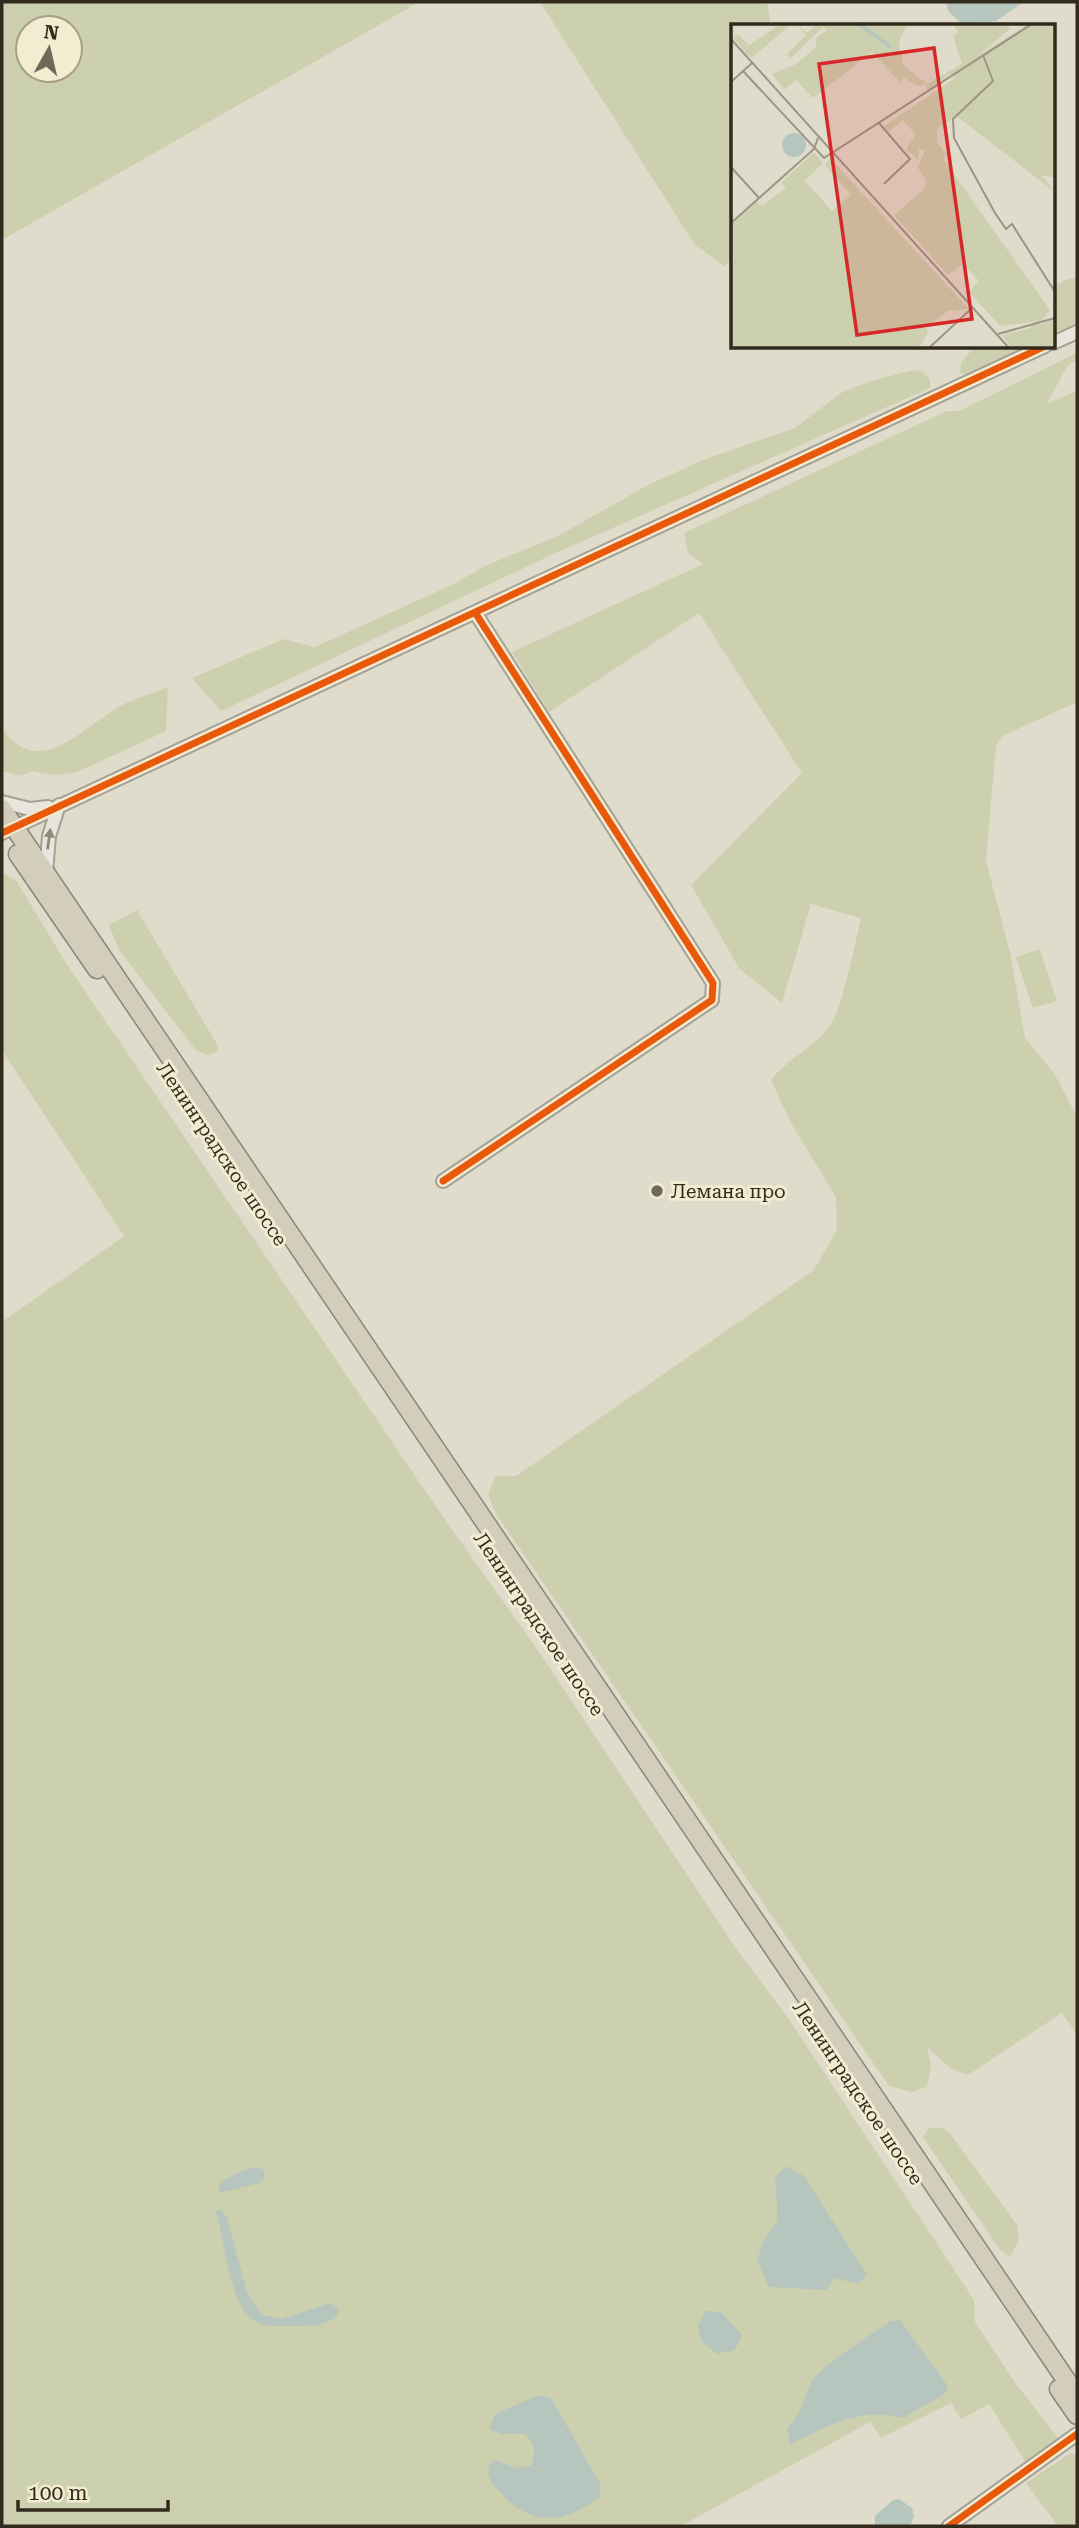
<svg xmlns="http://www.w3.org/2000/svg" width="1079" height="2528" font-family="'Roboto Serif',serif">
<rect width="100%" height="100%" fill="#e0dccb"/>
<g fill="#ccd0ae" fill-rule="evenodd">
<path d="M2,2H419L2,240ZM28,28H70V70H28Z"/>
<path d="M540,2H767L771,26H732V259L724,266L695,245Z"/>
<path d="M1077,276V323L1053,335V285Z"/>
<path d="M974,347V346L1028,347L967,375L960,373L961,363Z"/>
<path d="M1077,353V360L1067,366L1047,404L1077,391V702L1002,736L996,745L986,861L1010,952L1025,1038L1054,1073L1077,1117V2034L1062,2013L968,2075L950,2068L927,2047L931,2066L927,2087L911,2092L889,2086L496,1514L488,1494L496,1476H516L814,1270L837,1230L836,1197L791,1123L771,1080C788,1058 816,1047 831,1024C842,1008 856,940 861,918L811,904L782,1003L739,968L691,885L802,773L699,613L549,712L512,652L703,564L688,553L684,533L947,411H959Z"/>
<path d="M913,370L923,372L930,380V388L549,556L221,711L192,678L284,639L315,647L454,584L485,566L556,537L648,485L703,460L795,428L841,393L868,382Z"/>
<path d="M168,687L166,731L75,773L54,775L33,771L19,776L2,771V729C41,782 83,726 122,705C137,698 153,693 168,687Z"/>
<path d="M2,872L17,882L66,963L439,1511L546,1662L735,1947L788,2018L974,2300L975,2322L1016,2384L1058,2438L1056,2445L1028,2466L989,2404L961,2419L951,2403L881,2438L870,2422L681,2526H2V1322L124,1236L2,1050Z"/>
<path d="M137,910L218,1046V1051C209,1057 204,1055 195,1049L119,950L109,925Z"/>
<path d="M1040,949L1057,1001L1033,1008L1016,957Z"/>
<path d="M929,2128H942L949,2132L1017,2225L1019,2240L1010,2257L1000,2250L923,2137Z"/>
<path d="M1071,2453L1077,2454V2526H1058L1026,2483Z"/>
</g>
<g fill="#b6c6be">
<path d="M946,2H1024L996,21L963,25L949,12Z"/>
<path d="M786,2166L804,2176L867,2275L857,2284L835,2278L826,2290L769,2287L757,2261L763,2241L778,2221L775,2178Z"/>
<path d="M258,2167L264,2170L265,2178L260,2183L218,2193L221,2182L243,2170Z"/>
<path d="M221,2210L227,2217L247,2292L262,2315L281,2319L331,2303L338,2308V2315C323,2327 311,2326 293,2326C283,2326 270,2327 260,2324C227,2311 227,2240 215,2211Z"/>
<path d="M705,2311L721,2312L742,2335L735,2350L717,2354L701,2341L698,2326Z"/>
<path d="M900,2320L948,2386L945,2394L902,2418C857,2407 829,2427 790,2444L787,2428C807,2407 801,2401 812,2381C820,2367 874,2333 890,2321Z"/>
<path d="M539,2395L551,2398L600,2483V2497C566,2521 538,2528 506,2499C496,2488 488,2482 488,2467L494,2460L517,2468L531,2466C536,2452 536,2445 525,2434H502L489,2429L495,2414Z"/>
<path d="M899,2499L912,2508L914,2516L910,2526H875V2516L893,2500Z"/>
</g>
<g fill="none" stroke-linecap="round" stroke-linejoin="round">
<defs>
<g id="minor">
<path d="M1053,343L1077,332"/>
<path d="M2,802L30,809L48,807"/>
<path d="M2,833L1045,346"/>
<path d="M46,873L49,836L59,805"/>
<path d="M443,1181L712,1000L713,983L476,614"/>
<path d="M949,2526L1077,2434"/>
</g>
<g id="highway">
<path d="M2,809L1077,2396"/>
<path d="M18,854L97,969"/>
<path d="M1059,2389L1077,2415"/>
</g>
</defs>
<use href="#minor" stroke="#a5a195" stroke-width="16"/>
<use href="#highway" stroke="#8b867b" stroke-width="21"/>
<use href="#minor" stroke="#e8e6dc" stroke-width="12"/>
<use href="#highway" stroke="#d3cdbc" stroke-width="18"/>
<defs>
<g id="cycleway">
<path d="M2,833L1045,346"/>
<path d="M443,1181L712,1000L713,983L476,614"/>
<path d="M949,2526L1077,2434"/>
</g>
</defs>
<use href="#cycleway" stroke="#f2ecd1" stroke-width="11"/>
<use href="#cycleway" stroke="#e8590c" stroke-width="7"/>
</g>
<defs><path id="oneway-solid" d="M-6-.8H1V-3.2L6.5 0L1 3.2V.8H-6Z" transform="scale(1.75)"/></defs>
<use fill="#8e887d" href="#oneway-solid" transform="translate(49 839) rotate(-82)"/>
<circle fill="#70685b" stroke="#f2ecd1" stroke-width="2.5" cx="657" cy="1191" r="7"/>
<g text-anchor="middle" dominant-baseline="central" stroke-width="6" stroke-linejoin="round" paint-order="stroke">
<g font-size="19" fill="#332a1e" stroke="#f2ecd1">
<text transform="translate(222 1154) rotate(56)">Ленинградское шоссе</text>
<text transform="translate(539 1624) rotate(56)">Ленинградское шоссе</text>
<text transform="translate(858 2093) rotate(56)">Ленинградское шоссе</text>
</g>
<g font-size="19" fill="#332a1e" stroke="#f2ecd1" text-anchor="start">
<text x="671" y="1191">Лемана про</text>
</g>
</g>
<g transform="translate(731 24)">
<rect width="324" height="324" fill="#e0dccb"/>
<path d="M50,0H61L20,34L2,14L7,10L18,21ZM65,0L76,9L86,0H176L168,18L172,41L196,60L231,40L222,12L227,7L221,0H275L279,5L245,33L298,0H324V154L310,151L324,168L225,92L206,105V118L216,132L212,131L213,136L319,286L307,301L324,295V324H281L271,311L299,304L302,298L269,302L238,268L248,257L232,240L217,251L163,191L194,164L195,156L187,144L194,126L188,125L187,136L175,125L185,111L172,96L157,108L153,102L224,54L219,50L196,66L195,60L187,62L173,54L169,58L141,28L82,74L65,56L53,66L41,50L65,40L85,23V14L96,6L92,3L60,34L56,30L75,11ZM83,128L92,139L74,157L101,187L120,171L94,141L99,134L238,285L217,287L195,303L197,308L188,324H0V201L25,177L31,182L55,164L51,159L35,173Z" fill="#ccd0ae"/>
<path d="M51 121a12 12 0 1 1 24 0a12 12 0 1 1-24 0Z" fill="#b6c6be"/>
<path fill="none" stroke="#b6c6be" stroke-width="3.5" d="M128,0L160,23"/>
<path fill="none" stroke="#9b9586" stroke-width="2" d="M0,15L278,324M252,31L262,57L222,95L223,114L264,189L275,205L281,200L324,268M12,47L93,134L301,0M0,58L21,39M148,99L179,135L153,160M0,143L28,174M0,199L83,125L87,114M267,310L324,294M198,324L241,284"/>
<path fill="#d62828" fill-opacity="0.15" stroke="#d62828" stroke-width="3.5" d="M203,24L241,295L126,311L88,40Z"/>
<rect width="324" height="324" fill="none" stroke="#332a1e" stroke-width="3.5"/>
</g>
<rect width="1079" height="2528" fill="none" stroke="#332a1e" stroke-width="7"/>
<g transform="translate(49 49) rotate(8)"><circle r="33" fill="#f2ecd1" stroke="#a69e89" stroke-width="2"/>
<path d="M0-5L12 26L0 18L-12 26Z" fill="#70685b"/>
<text y="-10" font-size="19" font-weight="bold" text-anchor="middle" fill="#332a1e">N</text>
</g>
<path d="M18 2500v10h150v-10" fill="none" stroke="#332a1e" stroke-width="3.5"/>
<text x="28" y="2500" font-size="21" fill="#332a1e" stroke="#f2ecd1" stroke-width="5" paint-order="stroke">100 m</text>
</svg>
